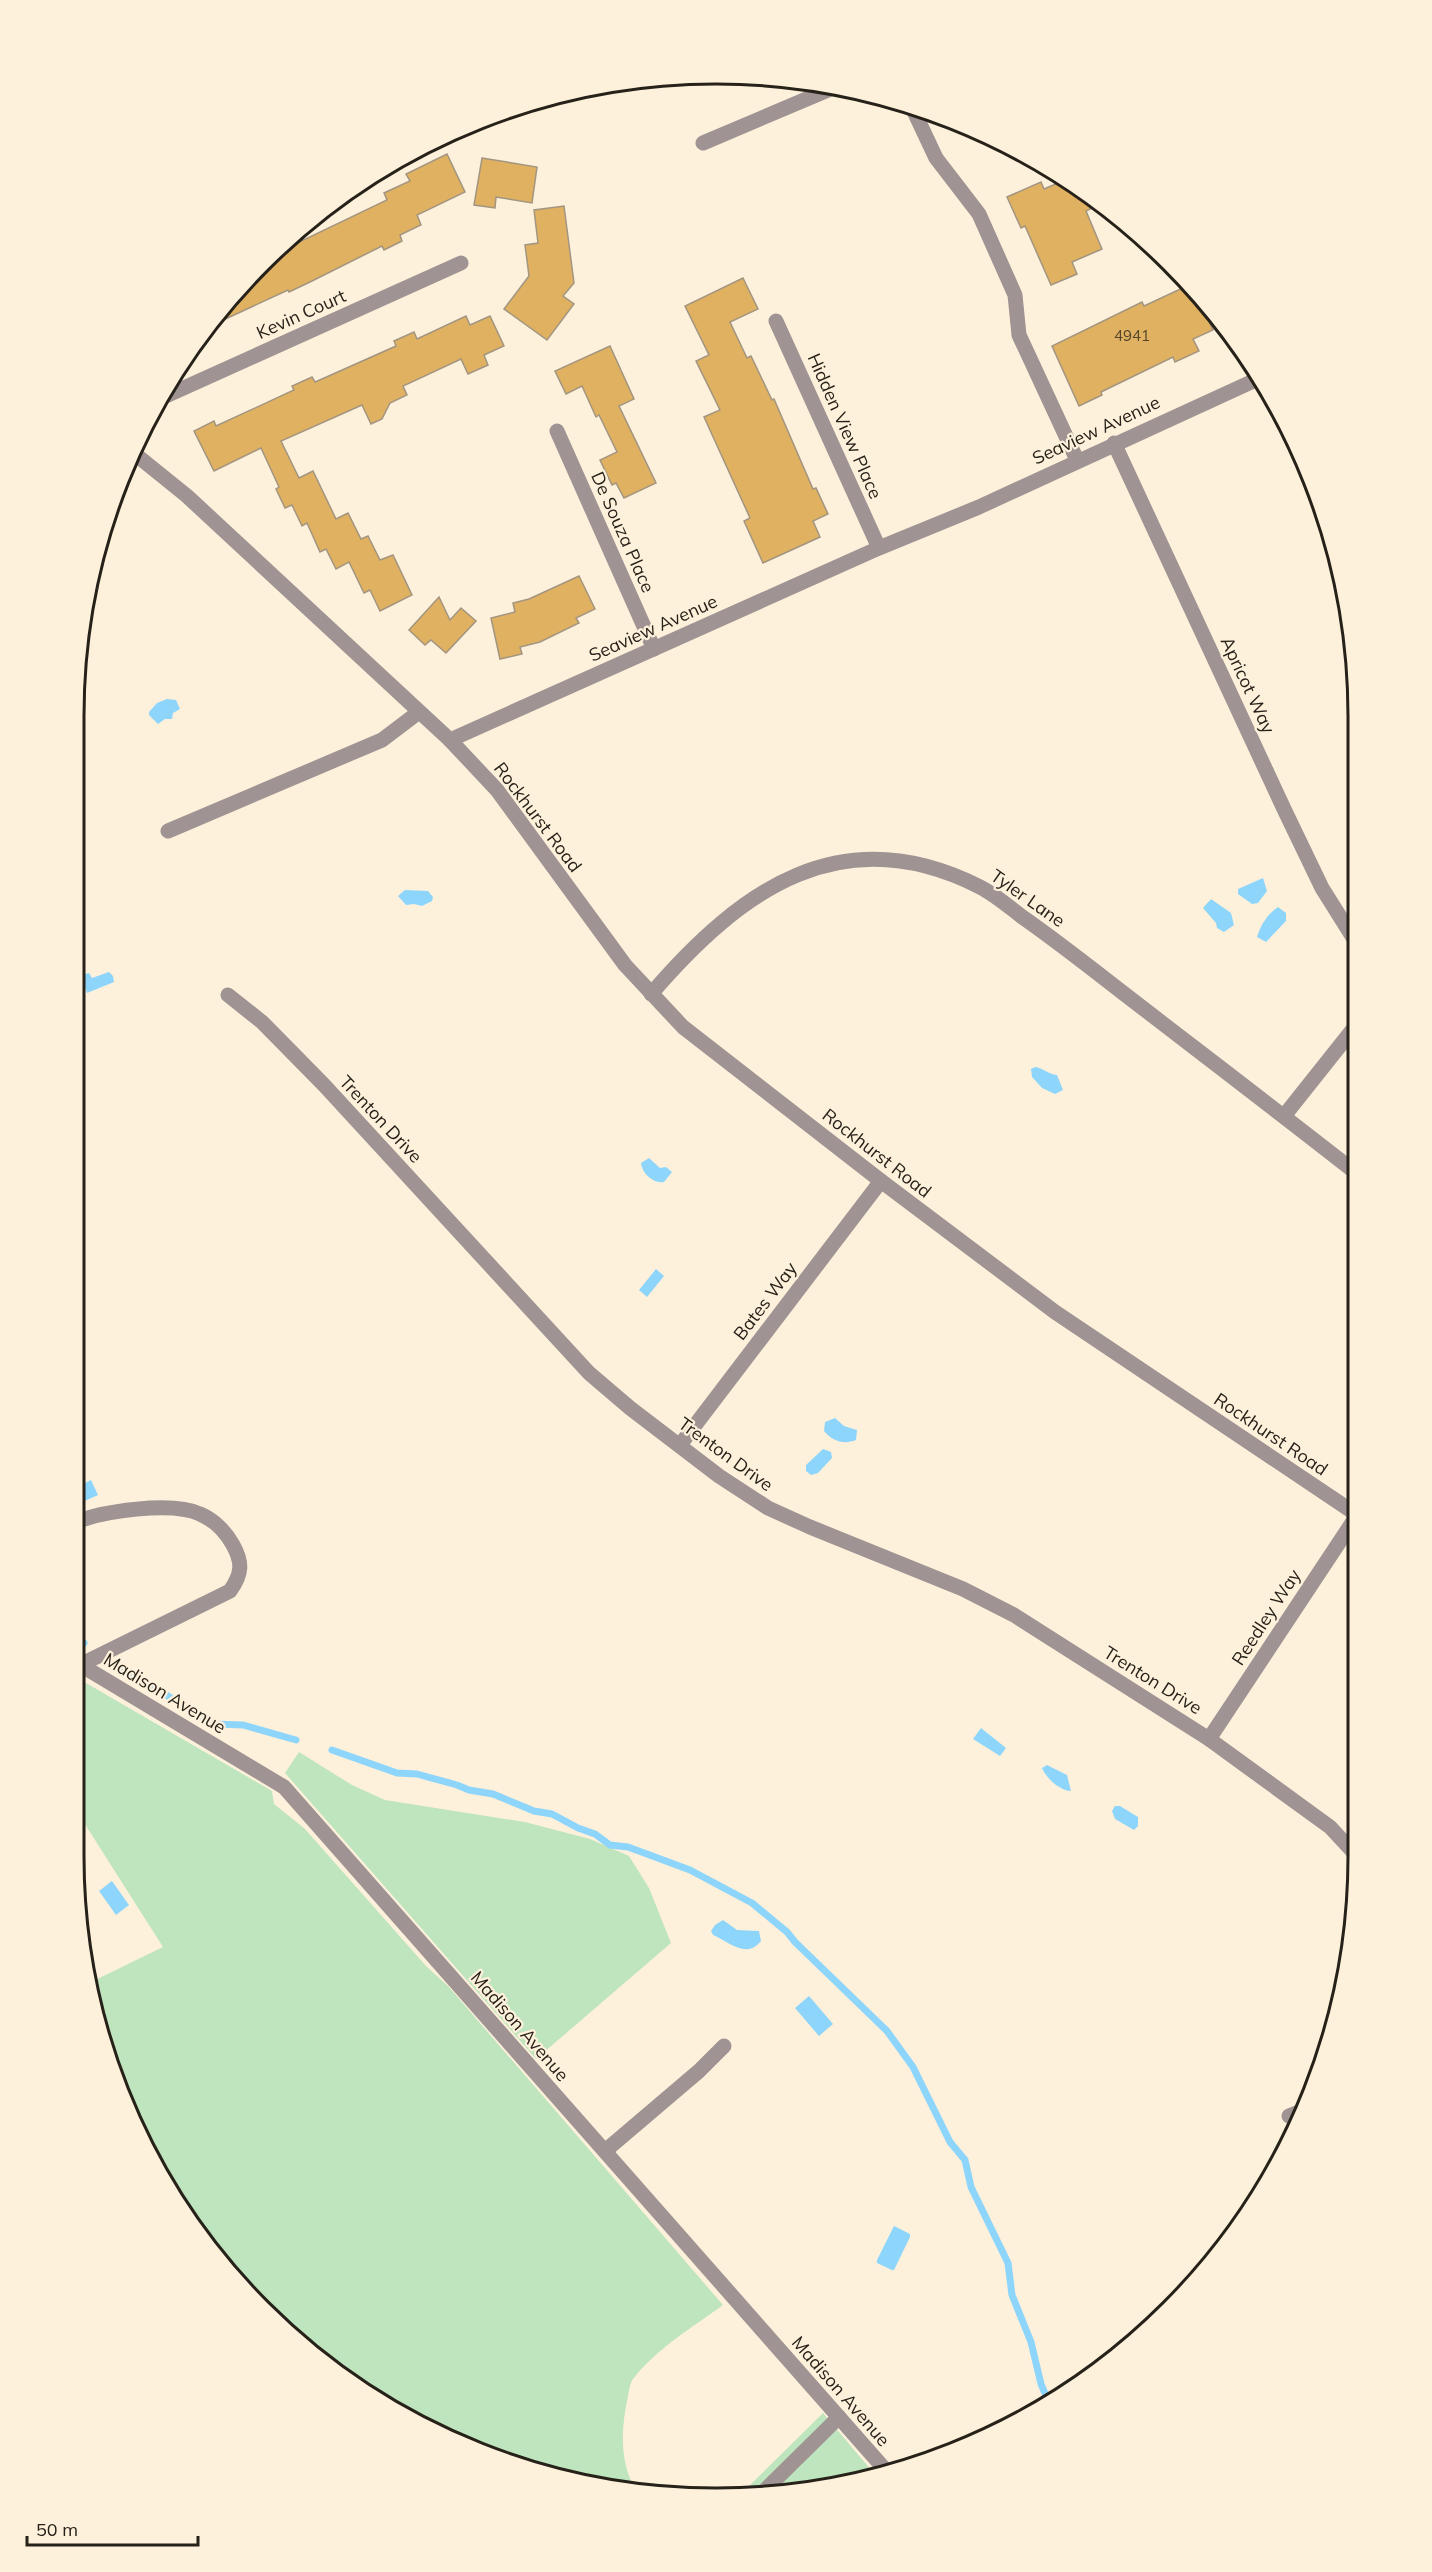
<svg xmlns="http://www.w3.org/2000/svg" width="1432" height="2572" font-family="Mulish,sans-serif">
<rect width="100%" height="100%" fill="#fef1db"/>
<g fill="#bee5bd">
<path d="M74,1676L272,1791L274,1804L305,1829L426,1966L448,1986L723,2305C693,2327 656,2349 633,2379C630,2383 629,2391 628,2396C621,2428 619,2462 636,2491L550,2477L470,2449L359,2390L292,2339L206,2247L159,2177L108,2063L87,1984L163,1947L74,1807Z"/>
<path d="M299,1752L352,1785L385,1800L525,1822L590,1839L629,1856L649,1888L671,1943L536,2059L285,1773Z"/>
<path d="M823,2413L877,2477L758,2497H738Z"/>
</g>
<g fill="#8ed5fc">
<path d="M167,699L176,700L180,709L173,713L172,719H165L158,724L149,715V712L157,703Z"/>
<path d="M1263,878L1267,891L1258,903L1252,904L1238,894V889Z"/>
<path d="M405,890L428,891L433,897L432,901L422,906L414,904L406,905L398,896Z"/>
<path d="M1211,899L1231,913L1234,925L1224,932L1217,928L1216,923L1203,908Z"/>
<path d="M1278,907L1286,913V921L1266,942L1257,937C1261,924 1267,915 1278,907Z"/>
<path d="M109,972L113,976L114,982L87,993L81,975L89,973L92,978Z"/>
<path d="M1035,1067C1043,1068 1048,1074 1057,1075L1063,1090L1055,1094L1042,1088L1032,1077L1031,1069Z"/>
<path d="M649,1158L660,1168L666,1167L672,1172L664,1182C653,1184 642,1173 641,1163Z"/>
<path d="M656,1269L664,1276L647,1297L639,1290Z"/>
<path d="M835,1418L844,1426L857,1430L856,1440C844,1445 832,1441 824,1431L825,1422Z"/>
<path d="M823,1449L831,1452L832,1458L818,1473L811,1475L806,1471V1465Z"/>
<path d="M91,1480L98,1495L74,1506V1488Z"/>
<path d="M981,1728L1006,1748L1000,1756L973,1739Z"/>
<path d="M1047,1765L1067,1775L1071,1791C1060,1791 1046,1778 1042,1768Z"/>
<path d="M1115,1806H1120L1138,1817V1826L1134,1830L1115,1819L1112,1811Z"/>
<path d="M112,1881L129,1905L116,1915L99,1891Z"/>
<path d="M723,1920L737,1930L759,1931L761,1941C746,1960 728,1941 713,1935L711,1931L715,1925Z"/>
<path d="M809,1996L833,2024L819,2036L795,2008Z"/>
<path d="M894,2226L910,2234V2237L894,2270H892L877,2263V2260Z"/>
</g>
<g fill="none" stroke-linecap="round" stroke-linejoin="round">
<g stroke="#8ed5fc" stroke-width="7">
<path d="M74,1637L84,1643"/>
<path d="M119,1665L212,1724L243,1725L296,1740"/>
<path d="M332,1750L397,1773L417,1774L457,1785L469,1790L493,1794L534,1811L552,1814L578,1828L595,1834L610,1845L628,1847L690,1870L752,1903L787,1932L795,1942L887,2031L913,2067L950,2142L965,2160L971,2187L1008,2263L1012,2295L1031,2342L1041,2384L1049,2403"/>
</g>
</g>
<g fill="#dfb160" stroke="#a29581" stroke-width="1.5">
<path d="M447,154L465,192L417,215L421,225L400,235L402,241L384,250L382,246L310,282L289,292L288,290L208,327L233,293L272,255L387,200L384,193L410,181L406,174Z"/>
<path d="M482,158L537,167L532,203L496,197L495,208L474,205Z"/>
<path d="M1065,180L1100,204L1086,211L1102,249L1072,262L1077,274L1051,285L1025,226L1021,228L1007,197L1041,182L1044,189Z"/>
<path d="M564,206L574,283L563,296L574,304L547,340L504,309L529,276L525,245L538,243L534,210Z"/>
<path d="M743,278L758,309L730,322L747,358L751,356L772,400L774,399L813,489L816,488L828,514L813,521L820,537L763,563L744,521L750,518L704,417L720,410L696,361L709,355L685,306Z"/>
<path d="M1187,286L1200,302L1213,330L1193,339L1199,351L1175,362L1173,357L1101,392L1102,395L1079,406L1052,346L1142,302L1144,306Z"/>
<path d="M466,316L470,325L490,316L504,346L484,355L488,365L468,374L461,359L403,386L407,395L390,403L382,419L371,424L362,405L281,441L299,478L313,471L336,519L348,513L361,539L368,536L380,560L393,555L412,595L380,611L370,590L364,593L349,562L336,569L326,549L320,552L307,523L302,526L292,505L285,508L276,489L279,487L261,448L214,471L194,431L214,421L216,426L294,390L292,386L312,377L315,382L322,379L396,346L394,341L414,332L417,339Z"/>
<path d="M610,346L634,399L619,406L656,483L624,498L616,483L612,485L600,460L617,452L599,415L596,417L582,386L566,394L555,371Z"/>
<path d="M579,576L595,609L576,618L579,623L540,642L520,647L522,654L500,659L491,618L515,612L513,603L529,599Z"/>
<path d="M439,597L450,620L461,608L476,621L446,653L431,640L425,645L409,630Z"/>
</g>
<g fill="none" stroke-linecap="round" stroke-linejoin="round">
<g stroke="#9f9393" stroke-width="15">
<path d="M911,105L936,158L979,214L1015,295L1019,335L1077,460"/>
<path d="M703,143L835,87"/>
<path d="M776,321L879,548"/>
<path d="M157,400L461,263"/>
<path d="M557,431L654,649"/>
<path d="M1114,443L1284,809L1322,888L1354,939"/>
<path d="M135,454L187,496L450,740L879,548L979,507L1260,378"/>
<path d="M450,740L497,790L625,965L683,1027L881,1181L1055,1312L1356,1514"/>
<path d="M168,831L382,740L419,712"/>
<path d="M651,994C741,889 842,817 980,887C994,894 1008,906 1021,916C1054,939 1086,964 1118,989C1197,1050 1276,1110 1355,1172"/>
<path d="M228,995L262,1022L324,1085L589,1373L630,1408L719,1476L768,1508L810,1527L963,1589L1014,1615L1209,1739L1330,1827L1357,1856"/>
<path d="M1284,1116L1354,1028"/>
<path d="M680,1445L881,1181"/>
<path d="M74,1523C101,1511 172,1501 200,1514C214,1520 226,1532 233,1545C243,1563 242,1574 230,1591L80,1665"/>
<path d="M74,1661L284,1787L889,2474"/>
<path d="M1209,1739L1356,1517"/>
<path d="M1289,2116L1299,2112"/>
<path d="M605,2151L699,2071L724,2046"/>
<path d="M758,2497L839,2417"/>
</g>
</g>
<g text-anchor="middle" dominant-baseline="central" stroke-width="4.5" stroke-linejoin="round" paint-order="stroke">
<g font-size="15" fill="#54452b">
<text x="1132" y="335">4941</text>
</g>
<g font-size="18" fill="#262119" stroke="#fef1db">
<text transform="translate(301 314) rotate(-24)">Kevin Court</text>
<text transform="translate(845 426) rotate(66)">Hidden View Place</text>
<text transform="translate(1096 430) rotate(-25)">Seaview Avenue</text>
<text transform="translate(623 532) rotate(66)">De Souza Place</text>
<text transform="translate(653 628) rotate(-24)">Seaview Avenue</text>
<text transform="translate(1248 685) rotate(65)">Apricot Way</text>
<text transform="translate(538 817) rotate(53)">Rockhurst Road</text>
<text transform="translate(1028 898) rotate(35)">Tyler Lane</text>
<text transform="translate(381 1119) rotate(47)">Trenton Drive</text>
<text transform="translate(877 1153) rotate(38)">Rockhurst Road</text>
<text transform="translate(765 1301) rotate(-53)">Bates Way</text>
<text transform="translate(1271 1434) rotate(34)">Rockhurst Road</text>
<text transform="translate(726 1454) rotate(36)">Trenton Drive</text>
<text transform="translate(1266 1617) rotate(-57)">Reedley Way</text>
<text transform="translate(1153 1680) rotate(32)">Trenton Drive</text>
<text transform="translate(165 1693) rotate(31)">Madison Avenue</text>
<text transform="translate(520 2026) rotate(49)">Madison Avenue</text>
<text transform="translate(841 2391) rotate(49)">Madison Avenue</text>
</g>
</g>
<path d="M0 0H1432V2572H0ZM716 84H716A632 632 0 0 1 1348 716V1856A632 632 0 0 1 716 2488H716A632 632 0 0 1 84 1856V716A632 632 0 0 1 716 84Z" fill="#fef1db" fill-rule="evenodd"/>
<path fill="none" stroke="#262119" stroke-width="3" d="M716 84H716A632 632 0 0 1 1348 716V1856A632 632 0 0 1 716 2488H716A632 632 0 0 1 84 1856V716A632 632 0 0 1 716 84Z"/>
<path d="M27 2536v9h171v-9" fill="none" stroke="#262119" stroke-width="3"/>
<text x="36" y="2536" font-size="18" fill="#262119" stroke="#fef1db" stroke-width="4.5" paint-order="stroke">50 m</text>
</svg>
